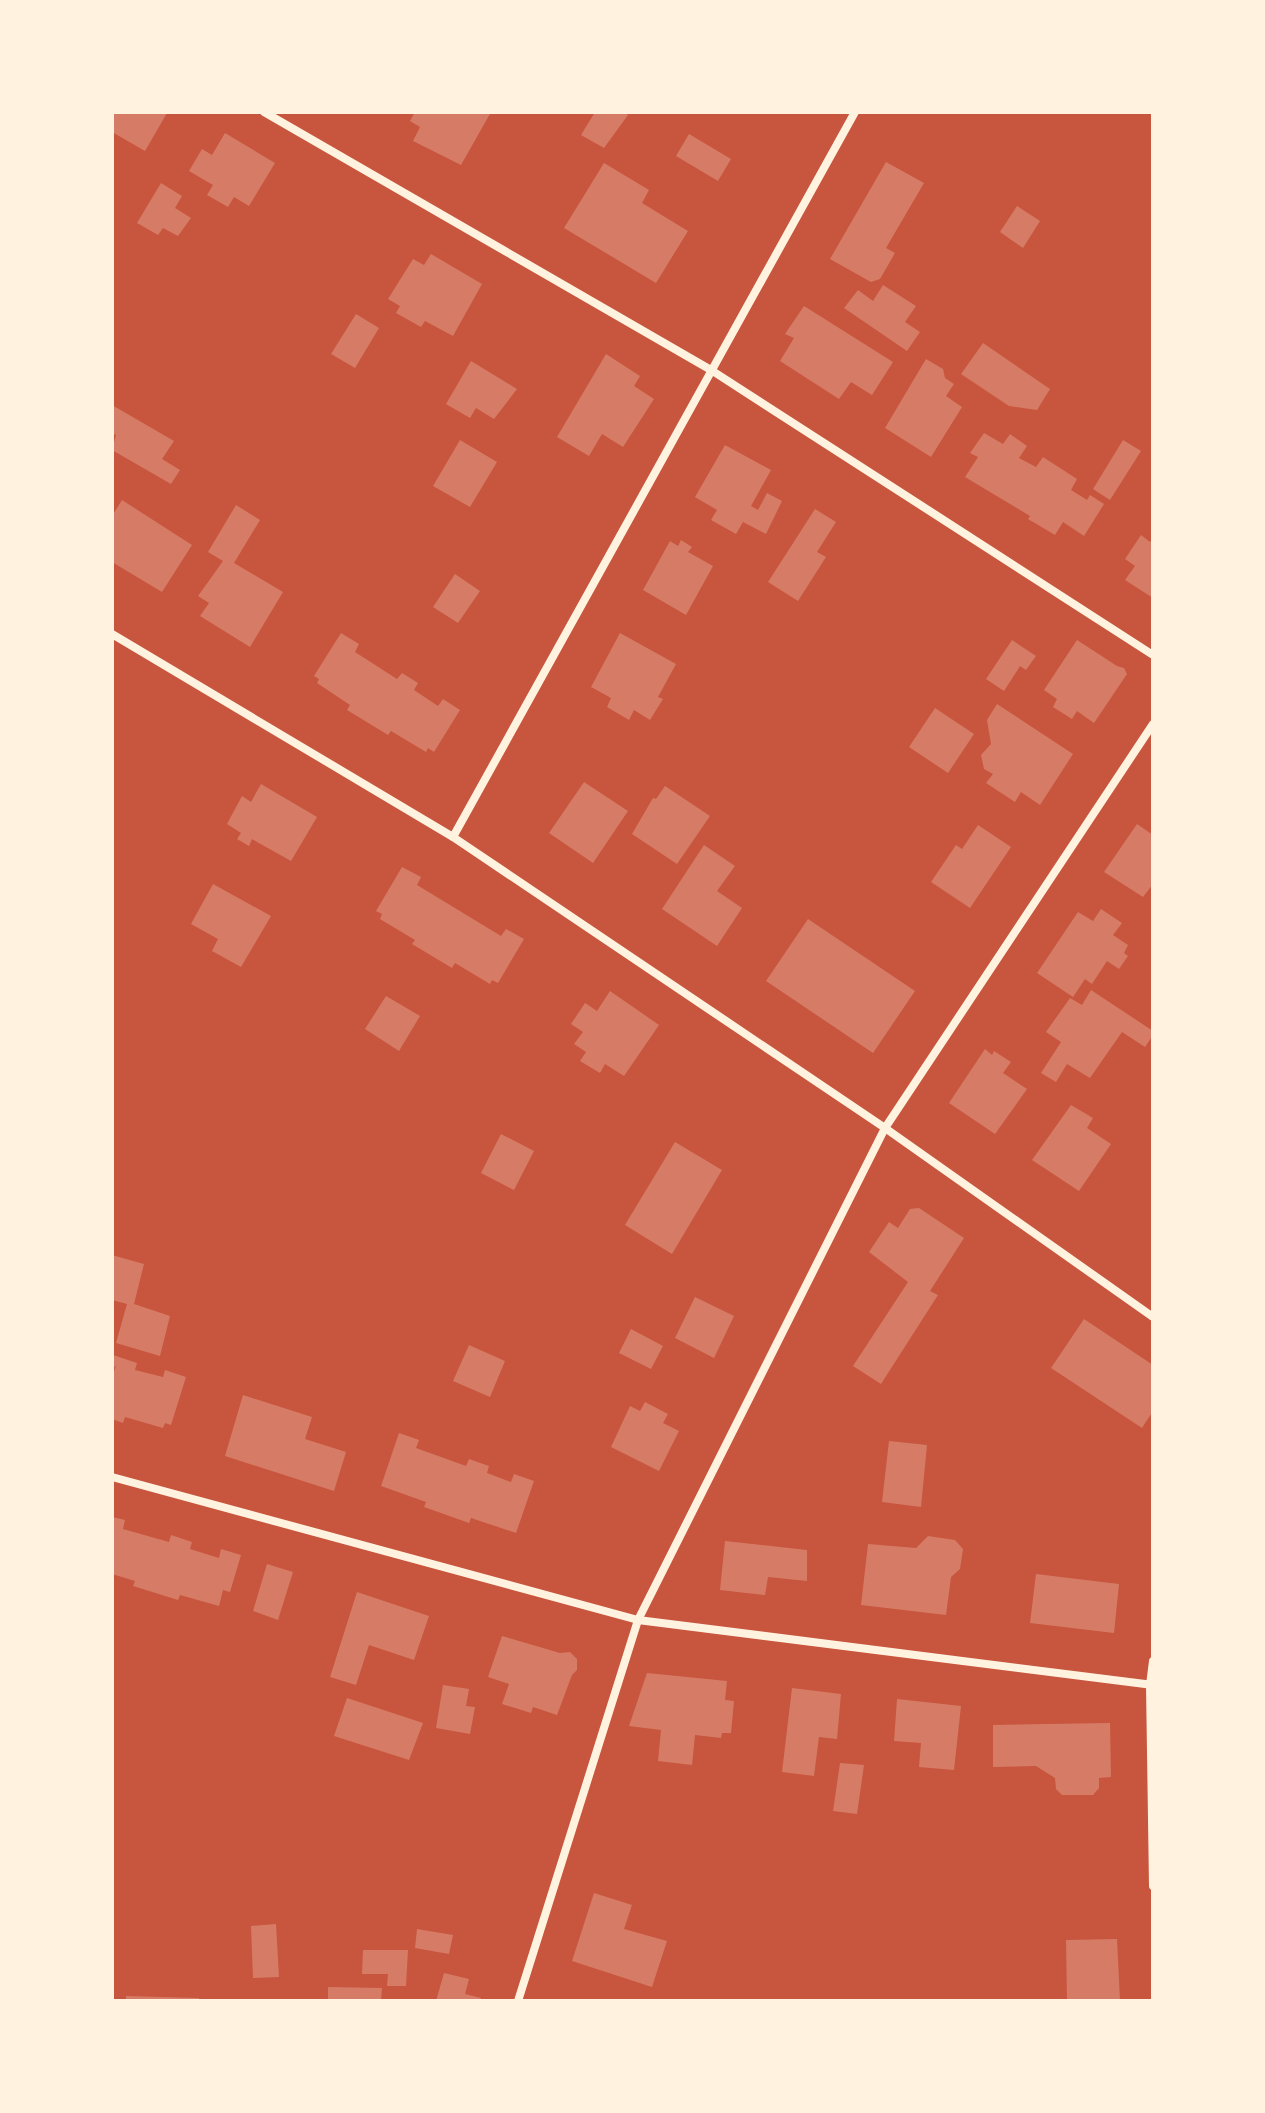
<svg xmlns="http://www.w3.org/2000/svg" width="1265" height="2113" font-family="'Open Sans',sans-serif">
<rect width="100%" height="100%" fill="#c8553d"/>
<g fill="#d67c66">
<path d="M112,112H166L167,113L145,151L112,132Z"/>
<path d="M415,112H491L461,165L413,141L420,127L410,121Z"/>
<path d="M595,112H623L628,115L604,148L581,135Z"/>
<path d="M225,133L275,163L249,206L234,197L228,207L207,195L213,185L189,171L202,149L212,155Z"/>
<path d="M689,134L731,159L718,181L676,156Z"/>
<path d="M886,162L924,183L886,248L895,253L880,279L871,282L830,259Z"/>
<path d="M604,163L649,190L642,203L688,231L656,283L564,228Z"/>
<path d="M161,183L182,196L175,208L191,218L178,236L163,228L158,235L137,223Z"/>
<path d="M1017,206L1040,221L1023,248L1000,232Z"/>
<path d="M431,254L482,284L453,336L425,321L421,327L396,313L400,306L388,299L413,259L424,265Z"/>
<path d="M883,285L916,306L905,322L920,332L907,351L844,308L858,290L873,301Z"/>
<path d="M804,306L893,362L872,395L851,382L839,399L780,361L794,338L785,334Z"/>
<path d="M356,314L379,328L355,368L331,354Z"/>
<path d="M983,343L1050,389L1037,410L1009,406L961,374Z"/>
<path d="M606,354L640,376L634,386L654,399L623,447L602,434L589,456L557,437Z"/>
<path d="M926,359L943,369L945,378L954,384L946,396L962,407L931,457L885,428Z"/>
<path d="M471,361L517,389L494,419L476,408L470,418L446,404Z"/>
<path d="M112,405L174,441L162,459L180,470L171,484L112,450L116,435L112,433Z"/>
<path d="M984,433L1003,444L1010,434L1027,446L1019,458L1036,467L1043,457L1077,479L1071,490L1087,500L1090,495L1104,504L1084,536L1063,522L1055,535L1028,519L1030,516L965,477L978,457L970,453Z"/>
<path d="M460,440L497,462L470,507L433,486Z"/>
<path d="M1123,440L1141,451L1110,500L1093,489Z"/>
<path d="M725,445L771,470L751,506L758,510L767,493L782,501L766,534L743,522L736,534L711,520L717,510L695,497Z"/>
<path d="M122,500L192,545L162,592L112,562V516Z"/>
<path d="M236,505L260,520L234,563L283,592L250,647L200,616L209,603L198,596L223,561L208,552Z"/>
<path d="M815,509L836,522L817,552L826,557L798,601L768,582Z"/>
<path d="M1141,535L1150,542L1153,538V598L1125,580L1135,566L1125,559Z"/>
<path d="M681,540L692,547L688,552L713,566L686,615L643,590L670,541L678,546Z"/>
<path d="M455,574L480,591L458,623L433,607Z"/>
<path d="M341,633L359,644L355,652L397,679L402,673L418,683L414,690L438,706L443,699L460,710L434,752L428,748L426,752L391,731L388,735L347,710L350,705L317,683L319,679L314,676Z"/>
<path d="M620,633L676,664L658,697L663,699L650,720L634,710L629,720L607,707L611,698L591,687Z"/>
<path d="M1012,640L1036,656L1026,670L1020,666L1004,691L986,679Z"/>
<path d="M1077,640L1117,666L1124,668L1127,674L1094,723L1077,711L1072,719L1053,707L1057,699L1044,690Z"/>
<path d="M997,704L1073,754L1040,805L1021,792L1015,802L986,783L993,774L984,769L981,755L991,744L987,720Z"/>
<path d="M935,708L974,734L948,773L909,747Z"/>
<path d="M584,782L628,811L593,863L549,833Z"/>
<path d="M261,784L317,817L291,861L252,839L249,846L237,839L241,833L227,824L242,796L251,802Z"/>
<path d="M665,786L710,816L677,864L632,834L653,798L656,799Z"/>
<path d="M1137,824L1153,835V884L1143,897L1104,872Z"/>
<path d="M978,825L1011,847L970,908L931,882L956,845L962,849Z"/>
<path d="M704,845L735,866L717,891L742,908L717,946L662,909Z"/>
<path d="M402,867L421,877L417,885L501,936L506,929L524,939L498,983L492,980L490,984L455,963L452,968L412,944L415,940L380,919L382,914L376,911Z"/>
<path d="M213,884L271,916L241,967L212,951L218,939L191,924Z"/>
<path d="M1101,909L1122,923L1113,935L1128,945L1124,953L1128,956L1119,969L1107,961L1092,984L1085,979L1073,997L1037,973L1078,912L1093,921Z"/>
<path d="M808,919L915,991L873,1053L766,981Z"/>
<path d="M1091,990L1153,1031V1035L1145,1047L1122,1032L1090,1078L1067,1064L1056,1082L1041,1073L1061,1042L1046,1032L1070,998L1082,1005Z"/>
<path d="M610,991L659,1025L624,1076L605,1064L600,1073L580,1061L586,1052L574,1044L583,1032L571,1024L585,1003L597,1011Z"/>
<path d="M386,996L420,1016L399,1051L365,1029Z"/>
<path d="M985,1049L992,1055L994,1051L1011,1062L1003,1073L1027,1089L995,1134L949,1103Z"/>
<path d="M1071,1105L1093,1118L1087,1128L1111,1144L1079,1191L1032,1160Z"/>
<path d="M501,1134L534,1151L514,1190L481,1173Z"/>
<path d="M675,1142L722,1170L672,1254L625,1225Z"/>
<path d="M919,1208L964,1238L930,1291L938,1295L881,1384L853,1366L908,1282L869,1252L889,1222L898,1228L910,1209Z"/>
<path d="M112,1255L144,1264L134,1304L170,1316L160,1356L116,1343L127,1304L112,1300Z"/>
<path d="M695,1297L734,1316L714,1358L675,1338Z"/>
<path d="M1084,1319L1153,1365V1411L1142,1428L1051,1368Z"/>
<path d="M631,1329L663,1346L651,1369L619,1353Z"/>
<path d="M469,1345L505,1361L490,1397L453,1381Z"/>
<path d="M113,1355L137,1363L135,1370L163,1377L165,1370L186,1377L171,1425L165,1423L163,1428L125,1417L123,1423L112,1419V1378L116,1365L112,1370Z"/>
<path d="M243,1395L312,1417L305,1439L346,1452L334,1491L225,1456Z"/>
<path d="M645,1402L668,1414L663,1423L679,1431L659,1471L611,1447L630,1406L640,1411Z"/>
<path d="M399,1433L419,1440L416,1448L466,1466L469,1459L489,1466L487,1473L511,1482L514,1474L534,1481L516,1533L471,1518L469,1523L424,1507L426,1502L381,1486Z"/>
<path d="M889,1441L927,1445L921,1507L882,1502Z"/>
<path d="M112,1517L125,1520L123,1529L169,1542L171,1535L192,1542L190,1549L219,1558L221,1549L241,1555L230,1592L223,1590L219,1606L180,1595L178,1600L133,1586L135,1581L112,1574Z"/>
<path d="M928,1536L955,1540L963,1549L960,1569L951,1577L946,1615L861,1605L868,1544L916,1548Z"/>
<path d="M725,1541L807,1550V1581L768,1577L765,1595L720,1590Z"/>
<path d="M267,1564L293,1572L278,1620L253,1611Z"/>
<path d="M1036,1574L1119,1584L1114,1633L1030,1623Z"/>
<path d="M357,1592L429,1616L414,1660L369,1645L356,1685L330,1677Z"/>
<path d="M502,1636L560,1653L570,1652L577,1659V1670L572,1675L557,1715L533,1707L531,1713L502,1704L509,1684L488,1677Z"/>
<path d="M647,1673L727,1681L725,1700L734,1701L731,1733H722L721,1738L695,1735L692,1765L658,1761L661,1730L629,1726Z"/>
<path d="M443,1685L469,1689L466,1706L475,1707L470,1734L436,1728Z"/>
<path d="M792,1688L841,1694L837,1739L819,1737L814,1776L782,1772Z"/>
<path d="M347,1698L423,1723L409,1760L334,1736Z"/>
<path d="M897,1699L961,1706L954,1770L919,1767L921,1743L894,1741Z"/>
<path d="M1110,1723L1111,1777L1099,1778V1788L1093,1795H1062L1056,1789L1055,1778L1036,1766L993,1767V1725Z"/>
<path d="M840,1763L864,1765L857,1814L833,1811Z"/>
<path d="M594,1893L632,1905L624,1929L667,1941L652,1987L572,1961Z"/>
<path d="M276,1924L279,1977L253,1978L251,1926Z"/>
<path d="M417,1929L453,1935L449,1954L415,1948Z"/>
<path d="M1117,1939L1120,2001H1067L1066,1940Z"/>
<path d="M363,1950H408L406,1986H387L388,1974H362Z"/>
<path d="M444,1973L469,1979L465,1994L481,1998L480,2001H436Z"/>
<path d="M328,1987L382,1988L381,2001H328Z"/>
<path d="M126,1996L199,1998V2001H126Z"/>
</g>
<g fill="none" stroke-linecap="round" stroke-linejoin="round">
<g stroke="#fff3e0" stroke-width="8">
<path d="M264,112L711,370L1153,655"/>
<path d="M112,634L453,837L885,1128L1153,1317"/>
<path d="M453,837L855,112"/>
<path d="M112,1477L638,1620L1153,1685"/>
<path d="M1153,1661L1150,1685L1153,1886"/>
<path d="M518,2001L638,1620L885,1128L1153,724"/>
</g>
</g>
<rect width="1265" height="2113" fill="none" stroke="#fff3e0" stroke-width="228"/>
</svg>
